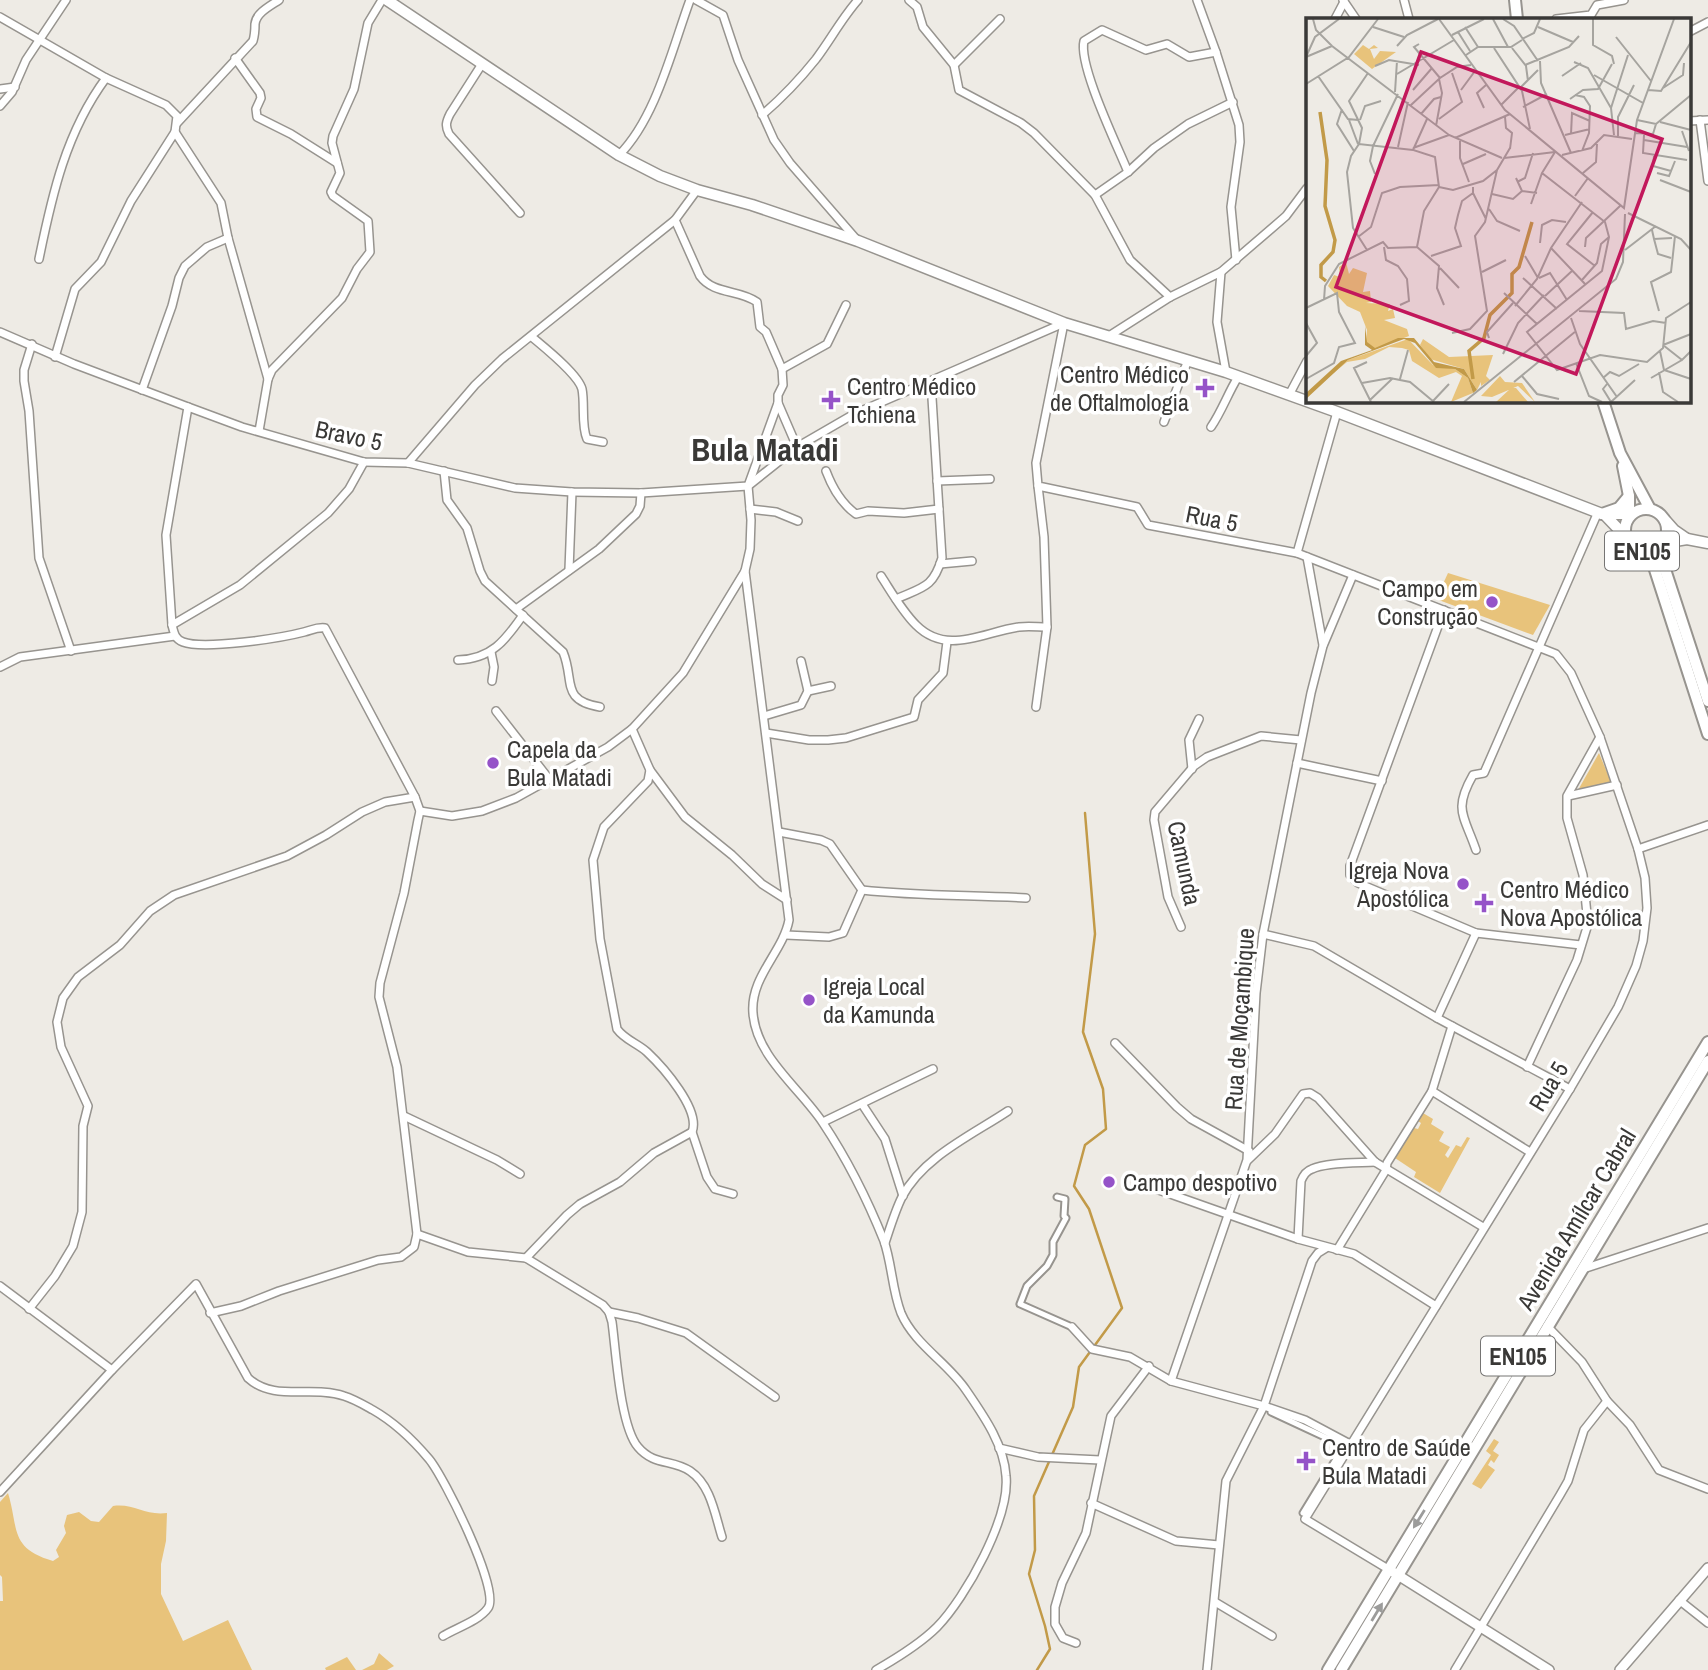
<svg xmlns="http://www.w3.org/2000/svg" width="1708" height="1670" font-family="'Archivo Narrow',sans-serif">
<rect width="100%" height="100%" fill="#eeebe5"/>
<g fill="#e8c37b">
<path d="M1448,573L1550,605L1533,635L1436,599Z"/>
<path d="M1599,753L1611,782L1577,792Z"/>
<path d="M1423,1113L1433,1119L1431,1124L1444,1132L1439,1141L1450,1147L1445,1155L1448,1158L1456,1145L1461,1147L1467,1137L1470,1138L1440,1193L1414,1177L1416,1172L1395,1158L1414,1128L1418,1129L1421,1123L1418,1121Z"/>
<path d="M1494,1439L1499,1442L1493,1451L1499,1455L1494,1463L1491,1460L1488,1465L1495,1470L1481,1489L1472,1484L1491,1455L1486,1451Z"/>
<path d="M8,1493C19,1529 9,1548 53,1561L59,1557L56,1550L66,1533L64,1526L67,1515L79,1512L91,1521L99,1522L113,1506C134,1503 145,1516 167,1513L166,1541L161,1564V1594L183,1641L228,1620L252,1670H0V1601H3L2,1577L0,1575V1502Z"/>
<path d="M379,1653L394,1666L387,1670H362L374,1664Z"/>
<path d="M347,1657L356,1670H326L325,1668Z"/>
</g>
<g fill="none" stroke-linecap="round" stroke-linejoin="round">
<path stroke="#c29a48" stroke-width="2.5" d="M1037,1670L1050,1649L1045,1626L1029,1574L1035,1550L1034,1496L1073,1407L1079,1367L1122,1308L1089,1209L1074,1186L1085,1145L1106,1129L1103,1089L1083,1032L1095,934L1085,813"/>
<defs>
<g id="pedestrian">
<path d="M1057,1197L1065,1199L1064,1216L1066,1218L1053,1242V1255L1047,1266L1027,1286L1020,1304L1072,1327"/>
<path d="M1271,1412L1344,1446L1303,1513"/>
</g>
<g id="minor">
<path d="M696,0L723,15L738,60L774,140L790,163L857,240"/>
<path d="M909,0L917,7L923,27L954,65L959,90L1021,123L1034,133L1095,195L1130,260L1170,297"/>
<path d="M1197,0L1216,52L1239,125L1240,142L1231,207L1236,260"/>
<path d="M1343,0L1356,19"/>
<path d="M1404,0L1409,19"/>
<path d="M0,17L106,78L166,105L177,116L175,132L131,201L101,262L75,289L55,357"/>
<path d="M1335,19L1344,2"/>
<path d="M1556,19L1591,15L1597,5L1624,0"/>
<path d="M1689,32L1708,22"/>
<path d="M235,58L260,93L261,98L256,109L257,117L291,134L337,163"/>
<path d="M482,64L450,114C446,122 445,126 449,134L520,213"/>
<path d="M954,65L1000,19"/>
<path d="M0,89L15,87"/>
<path d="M0,106L12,92L26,60L66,0"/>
<path d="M762,115C782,98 800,79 816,59C831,39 842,18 858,0"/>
<path d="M1700,120L1708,181"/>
<path d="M1689,121L1708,120"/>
<path d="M177,123L253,41C255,34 255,31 255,24C256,13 270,6 279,0"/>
<path d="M175,132L221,203L228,238L268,379"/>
<path d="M619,155C656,118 672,49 690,0"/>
<path d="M1128,172C1117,145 1078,65 1084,41L1102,30L1146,50L1167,44L1189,57L1216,52"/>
<path d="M1095,195L1128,172L1154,148L1188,124L1233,102"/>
<path d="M675,220L700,276C714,295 739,289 757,302L760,327L766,332L782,369L783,385L778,395V403L797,447"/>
<path d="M39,259C52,195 66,132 106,78"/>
<path d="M1221,272L1217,322L1226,372"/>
<path d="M1064,323L1036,463L1038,486L1137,507L1148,525L1297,553L1556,654L1571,673L1600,737L1638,849L1645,878L1647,908L1643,941L1636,966L1618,1007L1570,1089L1305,1519L1388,1569"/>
<path d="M0,332L74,364L188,407L242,427L364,462L408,463L515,488L572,492L641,493L748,486L797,447L854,414L1064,323"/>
<path d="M1109,336L1170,297L1221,272L1286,216L1307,188"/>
<path d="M532,337C545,348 578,374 582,389C585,404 581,426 587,439L603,442"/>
<path d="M32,344L24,370V381L29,411L39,558L71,651"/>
<path d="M782,369L827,344L846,305"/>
<path d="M142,390L172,306L179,278L185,266L207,247L228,238"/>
<path d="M1289,395L1307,361"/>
<path d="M188,407L166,535L172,625C174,633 175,639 183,642C204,650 281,638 304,632C312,630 317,627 325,628L415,797L420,811L418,820L404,893L380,983L379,997L397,1067L417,1234L414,1247L401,1257L378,1260L279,1291L241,1306L210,1313"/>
<path d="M1164,422L1188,360"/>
<path d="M1211,427C1222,411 1228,393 1238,377"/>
<path d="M259,431L268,379L272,370L342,298L357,269L370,252L368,221L333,196L331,192L340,173L332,143L333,136L354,89L368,23L382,0"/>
<path d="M408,463L475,385L502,359L675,220L697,190"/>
<path d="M444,471L447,500L467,528L480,571L485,581L563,652C575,681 560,700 600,707"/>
<path d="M826,471C832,487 842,504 856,514L868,511L904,513L939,509"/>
<path d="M937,481L990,479"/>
<path d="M750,509L776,512L798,521"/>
<path d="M1297,553L1337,412"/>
<path d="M1307,557L1323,645"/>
<path d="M940,564L972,561"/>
<path d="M569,570L572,492"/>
<path d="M745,571L789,920C783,952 750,977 753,1013C756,1057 800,1088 823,1123C847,1159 868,1201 884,1241C892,1264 892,1290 901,1313C914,1344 948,1363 966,1390C983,1415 1004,1444 1006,1476C1010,1518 966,1597 937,1627C920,1644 897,1658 876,1670"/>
<path d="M881,576C892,593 902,611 916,625C947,656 983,632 1019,627C1028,626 1038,627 1047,627"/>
<path d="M896,599C923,587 933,588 942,558L931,382"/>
<path d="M516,609L599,549L636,514L640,506L641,493"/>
<path d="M1444,610L1350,866V875L1358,883L1476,933L1581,945"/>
<path d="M172,625L240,585L328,513L349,489L364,462"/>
<path d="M491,652L494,667L492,681"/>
<path d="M458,660C491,659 505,641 523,615"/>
<path d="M0,667L20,657L175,636"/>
<path d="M808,691L831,686"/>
<path d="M1036,707L1047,627L1044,537L1038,486"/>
<path d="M496,711L549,779"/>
<path d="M764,716L801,705L808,691L801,661"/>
<path d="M766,733L809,740H828L846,738L914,717L918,700L943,673L947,642"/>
<path d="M1297,763L1382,781"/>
<path d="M1192,769L1189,740L1199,719"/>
<path d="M650,770L685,817L732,855L762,884L787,900"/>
<path d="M1568,796L1617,785"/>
<path d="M420,811L452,816L482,811L516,798L608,747L632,729L683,673L745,571L750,549L751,520L748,486L778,403"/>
<path d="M779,832L821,840L830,844L862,890"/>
<path d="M1638,849L1708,825"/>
<path d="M1476,850C1464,815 1453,810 1473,775L1484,773L1598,512"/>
<path d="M862,890C916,896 971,895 1026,898"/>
<path d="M1181,927L1168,897L1154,820L1155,812L1194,766L1207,757L1261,736L1301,740"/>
<path d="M1263,934L1314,946L1437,1018L1570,1089"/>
<path d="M786,935L829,937L843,933L862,890"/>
<path d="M1437,1018L1476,933"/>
<path d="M1115,1043L1177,1107L1191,1119L1249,1151"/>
<path d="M1527,1067L1577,960L1588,924L1583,875L1567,818V796L1600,737"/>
<path d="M1432,1091L1530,1152"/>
<path d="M862,1104L885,1139L903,1196"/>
<path d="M404,1116L497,1160L520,1174"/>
<path d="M823,1122L933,1069"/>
<path d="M692,1132L707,1177L715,1189L733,1194"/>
<path d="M1248,1160L1275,1134L1303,1094L1310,1093L1318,1098L1375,1162L1483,1227"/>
<path d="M1156,1189L1298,1239L1354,1254L1436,1306"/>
<path d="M417,1234L468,1252L526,1258L603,1305L609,1312L612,1322C616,1351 620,1426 638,1447C654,1466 672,1459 690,1471C711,1485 715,1515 722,1537"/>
<path d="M1298,1239L1301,1181C1303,1176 1306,1171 1312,1169C1326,1162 1358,1163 1375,1162"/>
<path d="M885,1243C890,1228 895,1211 902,1197C923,1157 972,1135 1008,1111"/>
<path d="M1337,1250L1386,1170L1387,1163L1432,1091L1452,1026"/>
<path d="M526,1258L567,1215L580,1204L620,1182L654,1153L692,1132C701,1110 663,1067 647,1052C637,1043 625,1040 617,1029L600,939L593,860L604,827L648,781L650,770L632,729"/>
<path d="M1583,1269L1708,1228"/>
<path d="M0,1286L112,1370"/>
<path d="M29,1309L55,1276L73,1246L82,1212L83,1126L88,1106L61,1047L57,1022L63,998L78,977L120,945L150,911L174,895L287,856L326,835L362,812L385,802L415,797"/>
<path d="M609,1312L638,1318L686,1333L775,1397"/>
<path d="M1547,1326L1582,1362L1607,1401L1630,1425L1659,1470L1708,1489"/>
<path d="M1072,1327L1092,1349L1130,1357L1171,1381L1264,1406L1305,1420L1350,1444"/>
<path d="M1171,1381L1247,1160L1256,993L1263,934L1311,693L1323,646L1353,575"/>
<path d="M999,1448L1038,1457L1100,1460"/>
<path d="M0,1492L112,1370L196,1284L248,1378C274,1402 312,1385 344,1396C354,1399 364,1405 373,1410C394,1422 413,1440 429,1459C444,1477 501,1591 488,1608C479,1621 456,1628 443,1636"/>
<path d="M1091,1503L1176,1541L1219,1545"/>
<path d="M1679,1600L1708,1623"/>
<path d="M1215,1602L1272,1636"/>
<path d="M1076,1643L1063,1638L1055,1624V1607L1062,1583L1086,1533L1111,1416L1149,1366"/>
<path d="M1207,1670L1226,1481L1264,1406L1312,1261L1318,1253L1326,1248"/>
<path d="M1455,1670L1560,1495L1568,1481L1584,1430L1607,1401"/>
</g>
<g id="tertiary">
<path d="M1393,1572L1549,1670"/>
<path d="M1620,1670L1708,1568"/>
</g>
<g id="secondary">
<path d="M387,0L619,155L660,176L697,190L752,205L858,241L1064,323L1226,372L1337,412L1602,514H1629"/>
<path d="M1605,515L1628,539"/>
<path d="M1666,521L1674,530L1687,539"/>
<path d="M1663,543L1687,539L1708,543"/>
</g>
<g id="primary">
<path d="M1515,0L1517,19"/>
<path d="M1603,401L1620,453L1650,509"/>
<path d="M1623,466L1629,496V514"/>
<circle cx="1646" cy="530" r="21"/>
<path d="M1602,514L1619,508L1629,496"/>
<path d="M1658,548L1708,701"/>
<path d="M1649,551L1708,734"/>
<path d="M1328,1670L1708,1042"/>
<path d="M1341,1670L1708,1061"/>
</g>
</defs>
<use href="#pedestrian" stroke="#97948f" stroke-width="9"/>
<use href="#minor" stroke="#97948f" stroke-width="10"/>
<use href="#tertiary" stroke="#97948f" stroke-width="12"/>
<use href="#secondary" stroke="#97948f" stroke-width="13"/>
<use href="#primary" stroke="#97948f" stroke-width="14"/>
<use href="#pedestrian" stroke="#fff" stroke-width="5"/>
<use href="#minor" stroke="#fff" stroke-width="7"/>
<use href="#tertiary" stroke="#fff" stroke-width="9"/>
<use href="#secondary" stroke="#fff" stroke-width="10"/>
<use href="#primary" stroke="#fff" stroke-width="10"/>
</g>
<defs><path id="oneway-solid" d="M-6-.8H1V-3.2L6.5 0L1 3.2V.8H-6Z" transform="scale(1.75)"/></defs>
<g fill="#9c9c9b">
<use href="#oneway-solid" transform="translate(1419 1519) rotate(122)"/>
<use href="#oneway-solid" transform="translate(1377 1612) rotate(-59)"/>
</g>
<g fill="#9553c8" stroke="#fff" stroke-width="2.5">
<path d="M1201.5 377.5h7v7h7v7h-7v7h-7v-7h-7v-7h7z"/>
<path d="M827.5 389.5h7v7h7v7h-7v7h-7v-7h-7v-7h7z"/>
<circle cx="1492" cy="602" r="7"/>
<circle cx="493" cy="763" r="7"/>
<circle cx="1463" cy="884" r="7"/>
<path d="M1480.5 892.5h7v7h7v7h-7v7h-7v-7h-7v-7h7z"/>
<circle cx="809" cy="1000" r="7"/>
<circle cx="1109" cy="1182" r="7"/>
<path d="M1302.5 1450.5h7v7h7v7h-7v7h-7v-7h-7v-7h7z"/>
</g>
<g text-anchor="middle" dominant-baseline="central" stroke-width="7" stroke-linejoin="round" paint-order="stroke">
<g fill="#fff" stroke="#757473" stroke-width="2">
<rect x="1605" y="531.5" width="74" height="39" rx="5"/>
<rect x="1481" y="1336.5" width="74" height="39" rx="5"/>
</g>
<g font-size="23" font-weight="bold" fill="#3a3937">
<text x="1642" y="551">EN105</text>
<text x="1518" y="1356">EN105</text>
</g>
<g font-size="24" fill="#3a3937" stroke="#fff" text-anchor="start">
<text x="1189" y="374" text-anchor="end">Centro Médico<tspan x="1189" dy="28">de Oftalmologia</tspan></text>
<text x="847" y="386">Centro Médico<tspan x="847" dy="28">Tchiena</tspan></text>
<text x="1478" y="588" text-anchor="end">Campo em<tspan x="1478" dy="28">Construção</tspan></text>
<text x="507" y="749">Capela da<tspan x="507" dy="28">Bula Matadi</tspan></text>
<text x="1449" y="870" text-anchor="end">Igreja Nova<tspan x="1449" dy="28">Apostólica</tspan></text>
<text x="1500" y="889">Centro Médico<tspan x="1500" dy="28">Nova Apostólica</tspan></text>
<text x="823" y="986">Igreja Local<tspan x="823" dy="28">da Kamunda</tspan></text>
<text x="1123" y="1182">Campo despotivo</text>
<text x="1322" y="1447">Centro de Saúde<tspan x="1322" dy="28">Bula Matadi</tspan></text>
</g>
<g font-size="24" fill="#3a3937" stroke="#fff">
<text transform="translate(349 435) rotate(12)">Bravo 5</text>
<text transform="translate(1212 518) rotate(11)">Rua 5</text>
<text transform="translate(1185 863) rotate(78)">Camunda</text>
<text transform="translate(1239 1019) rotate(-86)">Rua de Moçambique</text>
<text transform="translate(1548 1086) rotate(-59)">Rua 5</text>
<text transform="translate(1576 1219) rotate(-59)">Avenida Amílcar Cabral</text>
</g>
<g font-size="32" font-weight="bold" fill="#3a3937" stroke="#fff">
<text x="765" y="449">Bula Matadi</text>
</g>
</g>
<g transform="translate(1306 18)">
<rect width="385" height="385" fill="#eeebe5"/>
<path d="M57,27L63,31L68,27L72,30L64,31L68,41L74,33L90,34L66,51L48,36ZM40,244L43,256L47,250L61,255L57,274L64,273L65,284L60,285L84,286L82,293L87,291L89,300L78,302L101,311L103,318L69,331L60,324L61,312L54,294L41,288L22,268L28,257L34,259L33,249ZM102,321L127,347L149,351L162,360L167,375L145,384L156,358L150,354L133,360L106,343L103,332L96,330L83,329L59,341L41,344L25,357L42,342ZM117,321L143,339L187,337L180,358L184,362L175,368V364L171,372L158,351L124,341L114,327ZM194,358L199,364L216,365L229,384L212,368L186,379L175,378ZM205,370H210L222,384H190Z" fill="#e8c37b"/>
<path d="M59,308L61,324L69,330L92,320H108L128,344L158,351L171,372L167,375L162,360L149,351L130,350L109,325L98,321L42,342L0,381V375L35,343L66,332L59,327Z" fill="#c29a48"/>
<path fill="none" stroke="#c29a48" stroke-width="3.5" d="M14,94L21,142L19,188L29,222L27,234L15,247V259L20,263M167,361L163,333L178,320L184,297L206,275V256L213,249L226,204"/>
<path fill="none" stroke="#a6a49f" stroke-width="2" d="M7,1L10,12L26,28L143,117L196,140M133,1L199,92L318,190L331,102L368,1M187,1L202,29M197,1L208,8L232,43M287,1V27L306,38L308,46M67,9L98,19M159,9L172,29M232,9L267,24M152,14L164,33M146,17L178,1M310,19L345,63M216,21L228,15L234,1M113,26L108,29L134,60M91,28L101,17L132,1M188,30L216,73L224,111M206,30L220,48L222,63M160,37L172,29H205L216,22M0,39L9,19L33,1M0,39L26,28M234,43L235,65L265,135M268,44L282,50L305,90L308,117M219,47L263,29L273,18M69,48L83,42L113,47M91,56L148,22M288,57L337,85M12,58L42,101L52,102M256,58L275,45M0,66L43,39L72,1M214,70L232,52M357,70L377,57L378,45M107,72L126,50M155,72L169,53M342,72L355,73L385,24M89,74L91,43M269,77L278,79L284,88L283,115L276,133M264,81L277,72L292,71L306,46M105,87L134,60L151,49L165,47M195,87L213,69M217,89L241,76M178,90L171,75L180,67M305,90L322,37M36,91L31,106L48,133M115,96L128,81L135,79M199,99L200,110L206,115L204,131M133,101L156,84L146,55M43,102L52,126M54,102L59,88L75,83M331,102L350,106L385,77M354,104L385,112M130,108L136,75L133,61M376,113L383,133M329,115L347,116L350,106M265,116L266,95L284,103M259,117L284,111M338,117L337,135L381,142M312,118V99L328,67M149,120L204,96M338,122L381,129M154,123V140L163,164M53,126L56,110L43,83L62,55M92,129L102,84M107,130L143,117M249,134L236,155L299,204L303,219L296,253L221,314L251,352L294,337L341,344L357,330L360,300L385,284M256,137L285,130L298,117L326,121M348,138L347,148L365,153M198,140L249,134M157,146L180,136M277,155L290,144L291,126M351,155L363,158L369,143M69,156L64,143L67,128L92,76M210,160L216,173L231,175M354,162L385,174M211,164L219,160L227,135M133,169L147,172L177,163L191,152L204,130M167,175L180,201M186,176L207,181L216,173M269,178L282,160M225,186L236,155M183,191L191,203L214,213M287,194L261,226L289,248M322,195L375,221L385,232M346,212L348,221L366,220M52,219L65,209L76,175L94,169L133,167M348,221L352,236L365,240M234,225L236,207L246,202L260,204M78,229L80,242L92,248L101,261L103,283L94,287M111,229L133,248L131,270L138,287M279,229L280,220L314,188M245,230L280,267M61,232L47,210L41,154L45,138L53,126L107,132M319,232L350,208M125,238L155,228L149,210L152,197L156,183L167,175V169M219,238L232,260M134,250L153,270M176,254L200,242M217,260L251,291M233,260L244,255L261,282M276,262L291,245L295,226L303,219M198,275L231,306M239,278L267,252M18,282L19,268L33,246L77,224L82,230L111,229L118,193L133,169L129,139L107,132L121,101M209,288L231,261L245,230L276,184M0,290L31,275L33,294L49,325L33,329L28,345L0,361M273,293L318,295L320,311L347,303L360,305M353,293L345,264L365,254L369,218M265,300L274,326L311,379M0,305L11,325L0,338M146,315L164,311L181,293L169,218L179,204L191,152M183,320L181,314L207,285M357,327L376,342L385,333M357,327L385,316M354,333L358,352L385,361M197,336L212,305L238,277M61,344L48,350L65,384M270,345L283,378L296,384M353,354L357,374L372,384M216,358L231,376L253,381M297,360L304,354L313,358L333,346M345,360L376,342M94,361L102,332M208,364L270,313M56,365L84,360L104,364L128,384M301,366L297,371L305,384L329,362M64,382L87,360M127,383L143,366M158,384L310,261L317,244L319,196"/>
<path fill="#c2185b" fill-opacity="0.15" stroke="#c2185b" stroke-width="3.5" d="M115,34L356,121L270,356L30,269Z"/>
<rect width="385" height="385" fill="none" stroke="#3a3937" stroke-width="3.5"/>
</g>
</svg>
